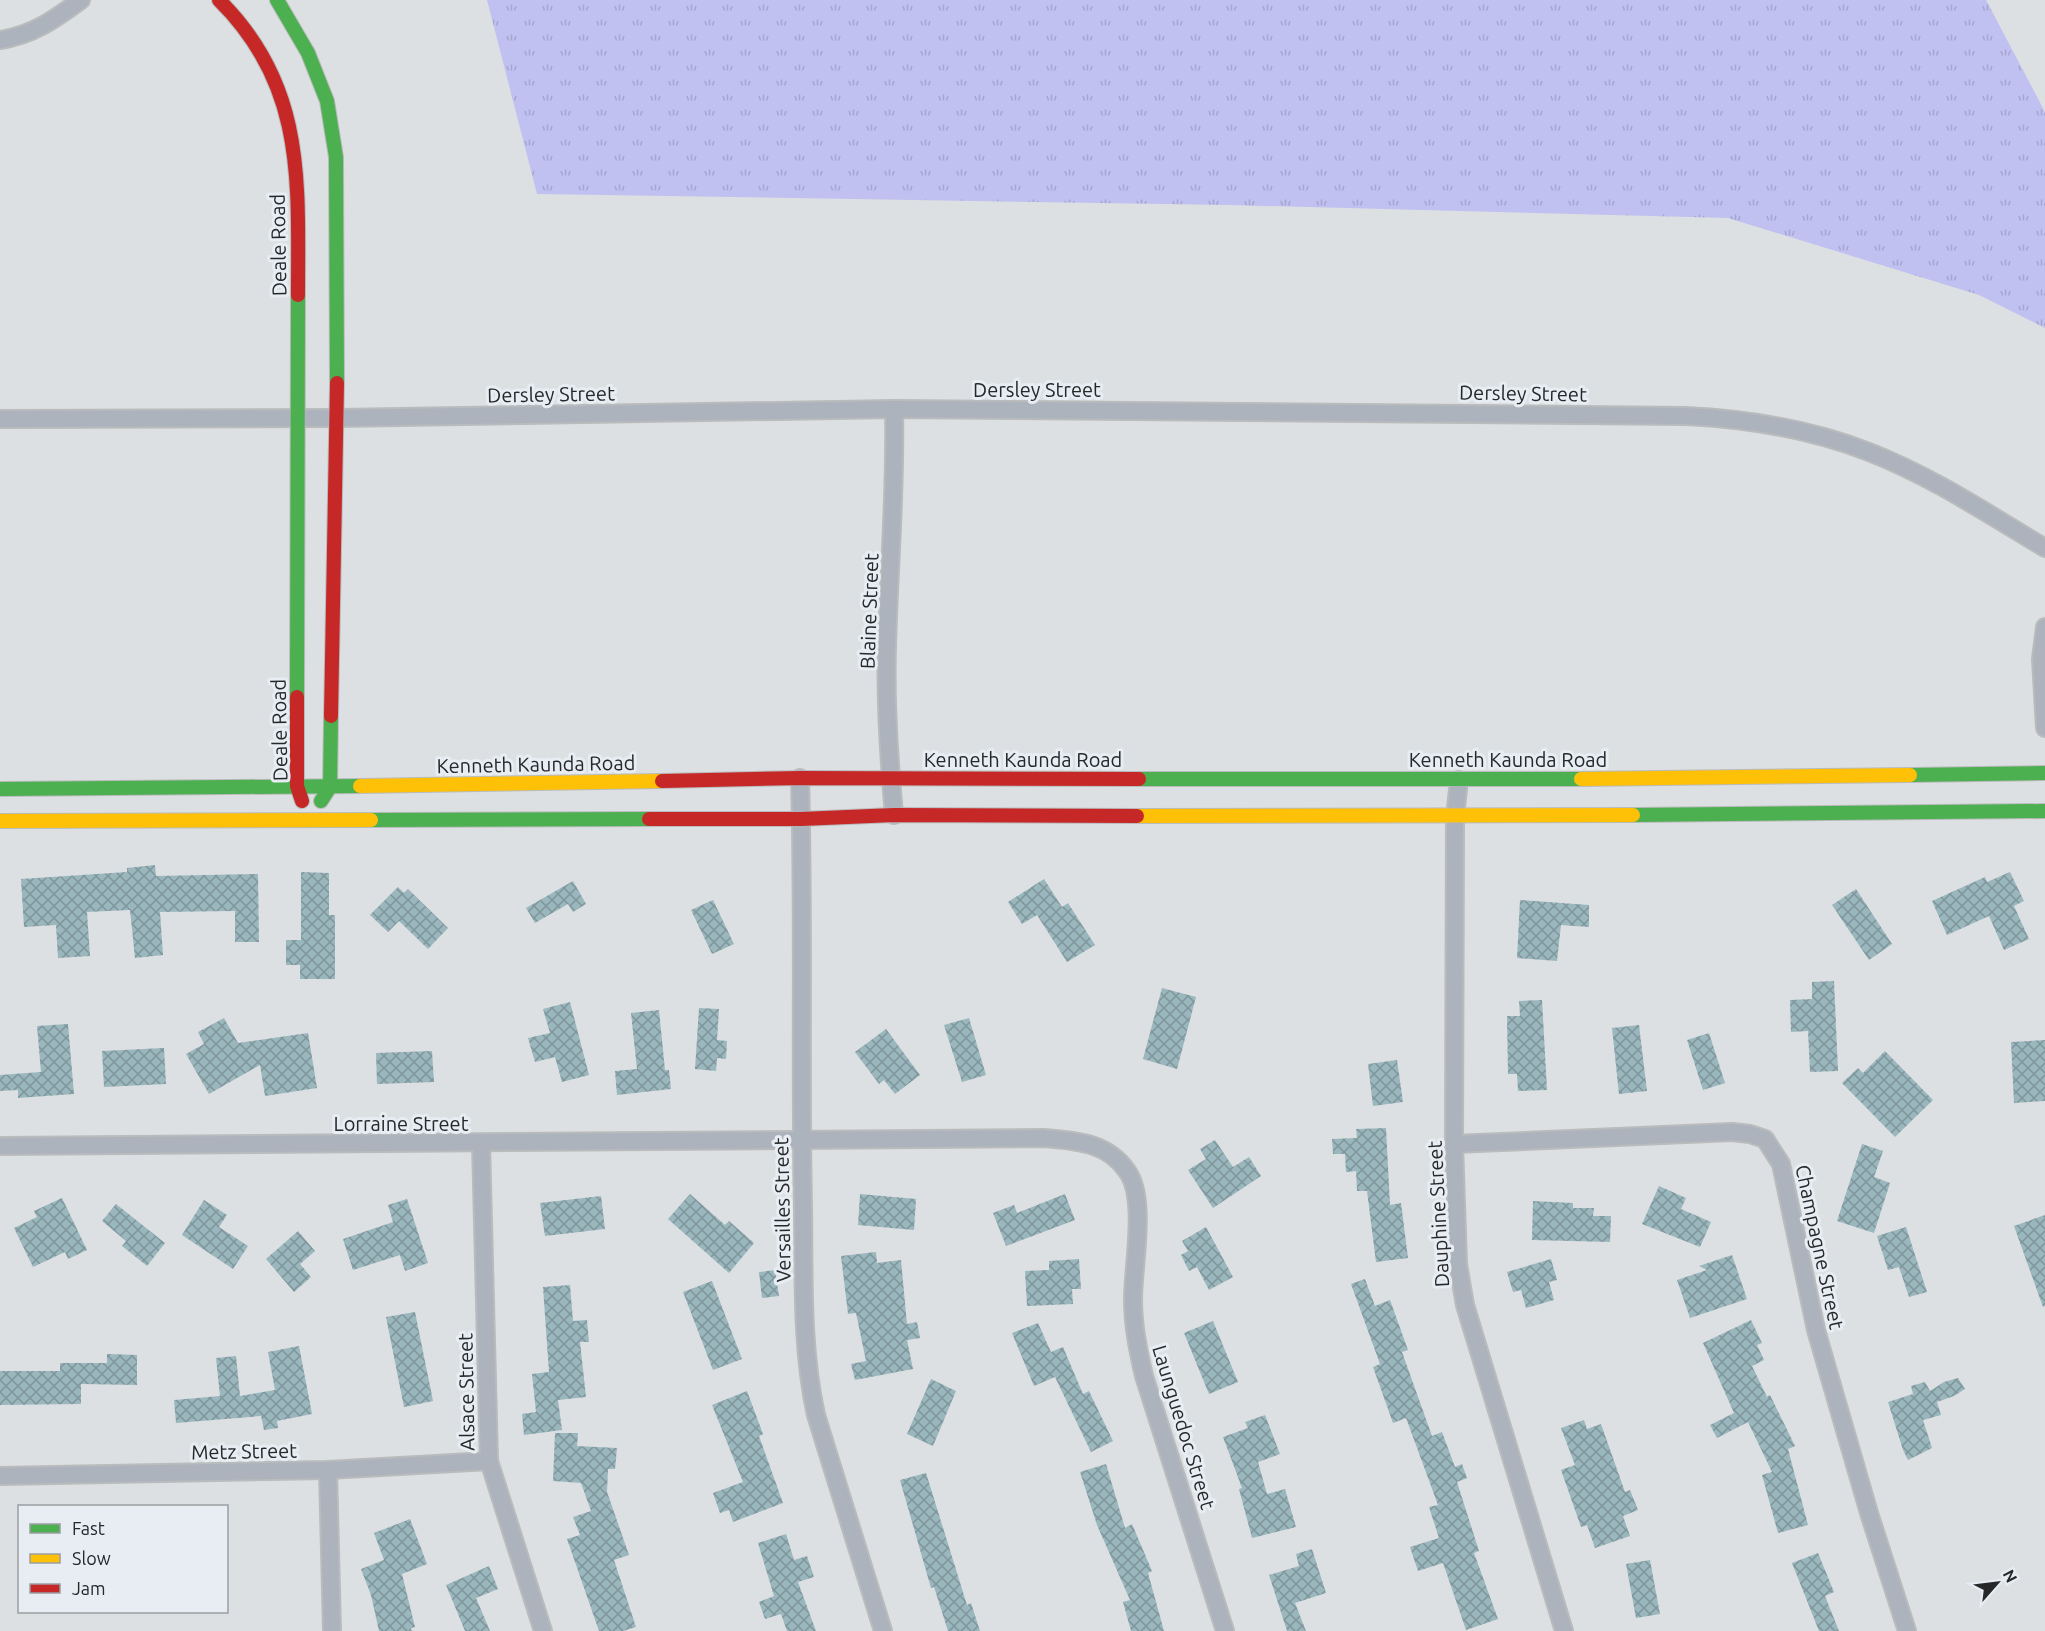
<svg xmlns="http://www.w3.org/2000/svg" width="2045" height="1631" font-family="Ubuntu,sans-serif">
<defs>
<pattern id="grass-tufts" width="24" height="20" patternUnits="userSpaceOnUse" patternTransform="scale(1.5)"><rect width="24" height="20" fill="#c0c1f1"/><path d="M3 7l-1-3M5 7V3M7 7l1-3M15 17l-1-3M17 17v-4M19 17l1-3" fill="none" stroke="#a5a6cf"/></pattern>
<pattern id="building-cross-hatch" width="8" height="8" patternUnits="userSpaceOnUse" patternTransform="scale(1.5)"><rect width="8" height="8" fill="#9ab7be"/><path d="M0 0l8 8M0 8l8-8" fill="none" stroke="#7d959b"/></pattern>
</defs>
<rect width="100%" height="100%" fill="#dde0e2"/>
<path fill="url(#grass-tufts)" d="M487,0H1986L2045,112V328L1979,295L1728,218L1228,205L537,194Z"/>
<g fill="url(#building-cross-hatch)">
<path d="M155,865L156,876L258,874L259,942H235V911L160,912L163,955L135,958L130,910L87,912L90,956L58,958L56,925L24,927L21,879L127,872V868Z"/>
<path d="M301,872L329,873V915H335V979H300V965H286V940H301Z"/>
<path d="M2010,872L2024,901L2014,906L2029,939L2004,950L1989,916L1947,935L1932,901L1985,877L1987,882Z"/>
<path d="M1044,879L1062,907L1068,903L1095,945L1067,962L1037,915L1022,924L1008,902Z"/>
<path d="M573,881L586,904L573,912L568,904L535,923L526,908Z"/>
<path d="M398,887L404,893L408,889L448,928L428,949L399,921L388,932L370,915Z"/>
<path d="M1856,889L1892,944L1869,960L1832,905Z"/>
<path d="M713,900L734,944L712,954L691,910Z"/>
<path d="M1520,900L1589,905V927L1561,925L1557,961L1517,958Z"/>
<path d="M1834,981L1838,1071L1810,1072L1808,1031L1791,1032L1790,1000L1812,999V982Z"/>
<path d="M1162,988L1196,997L1177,1069L1143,1059Z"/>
<path d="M1542,1000L1547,1090L1518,1091L1517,1074H1508L1507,1016H1520L1519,1001Z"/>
<path d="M570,1002L589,1075L562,1082L555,1057L535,1062L528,1038L550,1033L543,1009Z"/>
<path d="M699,1008L719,1009L717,1040L727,1041L726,1059L717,1058L716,1071L695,1069Z"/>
<path d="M659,1010L665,1070H669L671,1089L617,1095L615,1071L637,1069L631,1013Z"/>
<path d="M224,1018L238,1043L308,1033L317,1088L265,1096L260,1065L209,1094L186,1054L204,1044L198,1032Z"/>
<path d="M969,1018L986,1075L962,1082L944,1025Z"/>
<path d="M68,1024L74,1094L18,1098V1090L0,1091V1075L41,1072L37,1026Z"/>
<path d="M1639,1025L1647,1091L1619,1094L1612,1028Z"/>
<path d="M886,1029L920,1075L895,1094L884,1080L879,1084L855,1052Z"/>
<path d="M1709,1033L1725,1083L1703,1090L1687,1040Z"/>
<path d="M2045,1040V1101L2014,1103L2011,1042Z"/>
<path d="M164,1048L166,1084L104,1087L102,1051Z"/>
<path d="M432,1051L434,1082L377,1084L376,1053Z"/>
<path d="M1885,1051L1933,1100L1895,1137L1842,1083L1858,1068L1863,1073Z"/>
<path d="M1397,1060L1403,1102L1373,1106L1368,1064Z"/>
<path d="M1386,1128L1390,1205L1401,1203L1408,1258L1376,1262L1367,1191H1357L1356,1171L1346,1172L1345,1154H1333L1332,1139L1357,1138L1356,1129Z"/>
<path d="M1215,1140L1233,1167L1249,1157L1261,1176L1213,1208L1188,1170L1206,1159L1200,1149Z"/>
<path d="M1862,1144L1883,1151L1874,1177L1890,1183L1874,1233L1837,1221Z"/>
<path d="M1659,1186L1686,1198L1681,1209L1711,1222L1700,1247L1642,1224Z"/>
<path d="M690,1194L725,1225L729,1221L754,1243L729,1273L668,1219Z"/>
<path d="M860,1194L916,1199L914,1230L858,1225Z"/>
<path d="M1065,1194L1075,1220L1006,1246L993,1213L1014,1205L1017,1213Z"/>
<path d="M601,1196L605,1229L545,1236L540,1203Z"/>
<path d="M62,1198L87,1250L68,1259L65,1252L33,1267L14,1228L37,1217L34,1211Z"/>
<path d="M407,1199L428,1263L405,1271L400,1255L353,1270L343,1239L393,1222L388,1205Z"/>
<path d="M204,1200L227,1215L219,1227L248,1246L233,1269L182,1235Z"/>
<path d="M1533,1201L1573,1203V1208H1594L1593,1216H1611L1610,1242L1532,1240Z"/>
<path d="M116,1204L165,1243L147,1266L122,1246L126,1241L102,1221Z"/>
<path d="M2045,1215V1306L2043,1307L2014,1226Z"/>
<path d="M1206,1227L1233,1277L1209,1290L1197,1267L1189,1271L1181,1255L1188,1251L1182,1241Z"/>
<path d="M1906,1227L1927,1292L1909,1297L1899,1267L1888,1270L1877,1236Z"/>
<path d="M298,1231L315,1251L300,1264L311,1277L294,1292L266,1259Z"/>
<path d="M876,1252L877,1263L901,1260L907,1324L917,1322L920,1338L907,1340L913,1369L855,1380L851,1364L866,1361L856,1313L848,1314L841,1256Z"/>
<path d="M1732,1255L1747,1299L1690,1318L1677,1280L1707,1270L1699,1266Z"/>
<path d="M1079,1259L1081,1289H1072L1073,1304L1027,1306L1025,1271L1049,1270V1261Z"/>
<path d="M1551,1259L1557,1280L1549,1282L1554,1300L1526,1308L1521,1290L1513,1292L1507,1272Z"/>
<path d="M775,1270L779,1296L762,1298L759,1272Z"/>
<path d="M1365,1279L1375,1306L1390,1300L1408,1350L1402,1352L1432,1436L1442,1432L1455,1467L1462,1464L1467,1478L1457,1482L1479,1551L1474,1553L1498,1619L1466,1630L1443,1563L1418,1571L1410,1547L1439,1538L1429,1507L1438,1505L1406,1418L1393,1423L1373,1367L1380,1364L1351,1284Z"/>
<path d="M712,1281L742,1359L713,1370L683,1292Z"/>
<path d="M570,1285L573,1321L587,1320L589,1342H580L586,1397L558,1400L562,1430L524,1435L522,1414L536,1412L532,1374L549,1372L543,1287Z"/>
<path d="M415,1312L433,1401L404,1407L386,1317Z"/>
<path d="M1751,1320L1762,1343L1757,1345L1764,1360L1752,1366L1767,1397L1770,1395L1795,1446L1788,1449L1808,1525L1778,1533L1762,1475L1772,1472L1748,1422L1717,1438L1710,1425L1734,1413L1703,1343Z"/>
<path d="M1213,1321L1238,1382L1209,1394L1184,1333Z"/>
<path d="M1038,1323L1051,1352L1063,1347L1083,1394L1089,1391L1113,1441L1091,1452L1055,1377L1034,1386L1012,1333Z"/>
<path d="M299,1346L312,1414L277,1421L278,1428L264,1430L261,1416L176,1423L174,1400L220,1396L216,1358L236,1356L240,1396L275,1390L268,1352Z"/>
<path d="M107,1354L137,1355V1385L81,1384V1404L0,1405V1371H60V1363H107Z"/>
<path d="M1958,1378L1965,1389L1954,1396L1937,1402L1941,1415L1923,1420L1932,1448L1908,1460L1903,1450L1888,1402L1913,1394L1911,1386L1925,1382L1930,1391L1944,1382Z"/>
<path d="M931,1379L956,1391L933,1446L907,1434Z"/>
<path d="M747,1391L763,1434L759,1436L783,1503L733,1522L729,1510L720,1513L713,1493L743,1482L712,1405Z"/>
<path d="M1265,1415L1280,1454L1258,1462L1267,1494L1285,1489L1296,1527L1252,1538L1239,1489L1242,1488L1223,1437L1248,1428L1245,1422Z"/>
<path d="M1584,1420L1587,1429L1601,1424L1625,1492L1630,1490L1638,1510L1623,1516L1630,1536L1595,1548L1587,1525L1581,1527L1561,1470L1575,1465L1561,1428Z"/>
<path d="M555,1433H578L577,1446L617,1448L615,1469H608L607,1492L629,1555L614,1560L636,1627L623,1631H599L567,1539L580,1535L573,1517L591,1511L581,1483L553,1481Z"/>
<path d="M1106,1464L1125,1528L1132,1524L1152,1571L1148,1573L1164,1631H1131L1123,1602L1130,1600L1097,1525L1080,1472Z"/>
<path d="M926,1473L967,1605L971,1603L980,1631H948L934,1587L931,1588L900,1480Z"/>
<path d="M410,1519L427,1564L402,1574L415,1627L411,1628L412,1631H379L371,1595L361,1569L384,1560L374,1533Z"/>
<path d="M786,1534L794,1560L807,1556L814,1577L798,1582L816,1631H787L781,1614L765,1619L759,1602L774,1596L758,1543Z"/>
<path d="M1312,1549L1326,1593L1295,1603L1306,1631H1287L1269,1575L1299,1566L1296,1554Z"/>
<path d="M1818,1553L1834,1592L1825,1596L1839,1631H1819L1792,1563Z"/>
<path d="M1650,1560L1660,1614L1636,1618L1626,1564Z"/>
<path d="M489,1566L498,1589L476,1598L490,1631H465L446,1585Z"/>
</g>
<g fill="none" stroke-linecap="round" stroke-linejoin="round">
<defs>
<g id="street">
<path d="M0,40C33,35 55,19 81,0"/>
<path d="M0,419L337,418L894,409L1686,416C1749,419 1810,429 1869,452C1931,476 1988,514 2045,548"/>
<path d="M2045,627L2041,659L2045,728"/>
<path d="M800,778C804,921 800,1064 803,1206C804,1276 801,1347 816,1415L883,1631"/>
<path d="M1459,780L1455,817L1454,1144L1458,1264L1465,1305L1564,1631"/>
<path d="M894,815C889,759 885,703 887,646C889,567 896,489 894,409"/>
<path d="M481,1143L489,1461L543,1631"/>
<path d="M1454,1144L1732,1132L1750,1134L1765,1139L1781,1164L1816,1330L1869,1513L1907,1631"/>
<path d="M0,1146L1044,1138C1076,1141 1107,1142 1127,1171C1147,1198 1133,1266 1133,1299C1133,1326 1138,1350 1144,1376L1225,1631"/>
<path d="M328,1470L332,1631"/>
<path d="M0,1476L328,1470L489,1461"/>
</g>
<g id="fast">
<path d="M277,0L308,53L327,101L336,157L337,383"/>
<path d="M297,697L298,295"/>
<path d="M1910,775L2045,773"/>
<path d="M1139,779H1581"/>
<path d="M0,789L360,786"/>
<path d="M321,801L330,787L331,716"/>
<path d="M1633,815L2045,811"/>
<path d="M371,820L649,819"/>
</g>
<g id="slow">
<path d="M1581,779L1910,775"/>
<path d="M360,786L662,781"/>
<path d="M1137,816L1633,815"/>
<path d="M0,821L371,820"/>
</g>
<g id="jam">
<path d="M219,0C306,86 298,182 298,295"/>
<path d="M297,697V786L302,801"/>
<path d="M331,716L337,383"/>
<path d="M662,781L800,778L1139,779"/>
<path d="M649,819H801L894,815L1137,816"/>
</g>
</defs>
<use href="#street" stroke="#b9bbbc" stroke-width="20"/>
<use href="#fast" stroke="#b9bbbc" stroke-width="16"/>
<use href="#slow" stroke="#b9bbbc" stroke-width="16"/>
<use href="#jam" stroke="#b9bbbc" stroke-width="16"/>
<use href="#street" stroke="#adb3bd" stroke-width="16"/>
<use href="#fast" stroke="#4caf50" stroke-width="14"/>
<use href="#slow" stroke="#ffc107" stroke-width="14"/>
<use href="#jam" stroke="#c62828" stroke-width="14"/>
</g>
<g text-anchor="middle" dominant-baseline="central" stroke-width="6" stroke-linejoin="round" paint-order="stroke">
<g font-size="20" fill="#26282a" stroke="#e7edf2">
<text transform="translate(278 245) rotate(-91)">Deale Road</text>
<text x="1037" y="389">Dersley Street</text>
<text transform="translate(1523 393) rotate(1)">Dersley Street</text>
<text transform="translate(551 394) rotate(-1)">Dersley Street</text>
<text transform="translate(869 611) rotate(-88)">Blaine Street</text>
<text transform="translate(279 730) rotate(-91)">Deale Road</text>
<text x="1023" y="759">Kenneth Kaunda Road</text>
<text x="1508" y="759">Kenneth Kaunda Road</text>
<text transform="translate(536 764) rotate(-1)">Kenneth Kaunda Road</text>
<text x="401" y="1123">Lorraine Street</text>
<text transform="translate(782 1210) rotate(-91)">Versailles Street</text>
<text transform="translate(1438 1214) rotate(-93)">Dauphine Street</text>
<text transform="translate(1820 1247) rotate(78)">Champagne Street</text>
<text transform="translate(466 1392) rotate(-91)">Alsace Street</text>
<text transform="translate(1184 1427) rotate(73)">Launguedoc Street</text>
<text transform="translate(244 1451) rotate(-1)">Metz Street</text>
</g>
</g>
<rect x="18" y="1505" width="210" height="108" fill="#e7edf2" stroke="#9a9ea2" stroke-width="1.5"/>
<rect x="30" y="1524" width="30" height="9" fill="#4caf50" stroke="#9a9ea2" stroke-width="1.5"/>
<text x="72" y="1535" font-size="18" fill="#26282a">Fast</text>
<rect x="30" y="1554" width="30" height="9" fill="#ffc107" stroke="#9a9ea2" stroke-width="1.5"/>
<text x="72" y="1565" font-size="18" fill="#26282a">Slow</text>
<rect x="30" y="1584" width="30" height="9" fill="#c62828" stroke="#9a9ea2" stroke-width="1.5"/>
<text x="72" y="1595" font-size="18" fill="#26282a">Jam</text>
<g transform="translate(1997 1583) rotate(62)" stroke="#e7edf2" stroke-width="4.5" paint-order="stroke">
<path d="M0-4.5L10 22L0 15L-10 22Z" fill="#26282a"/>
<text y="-9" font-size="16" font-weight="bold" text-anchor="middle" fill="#26282a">N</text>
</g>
</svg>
